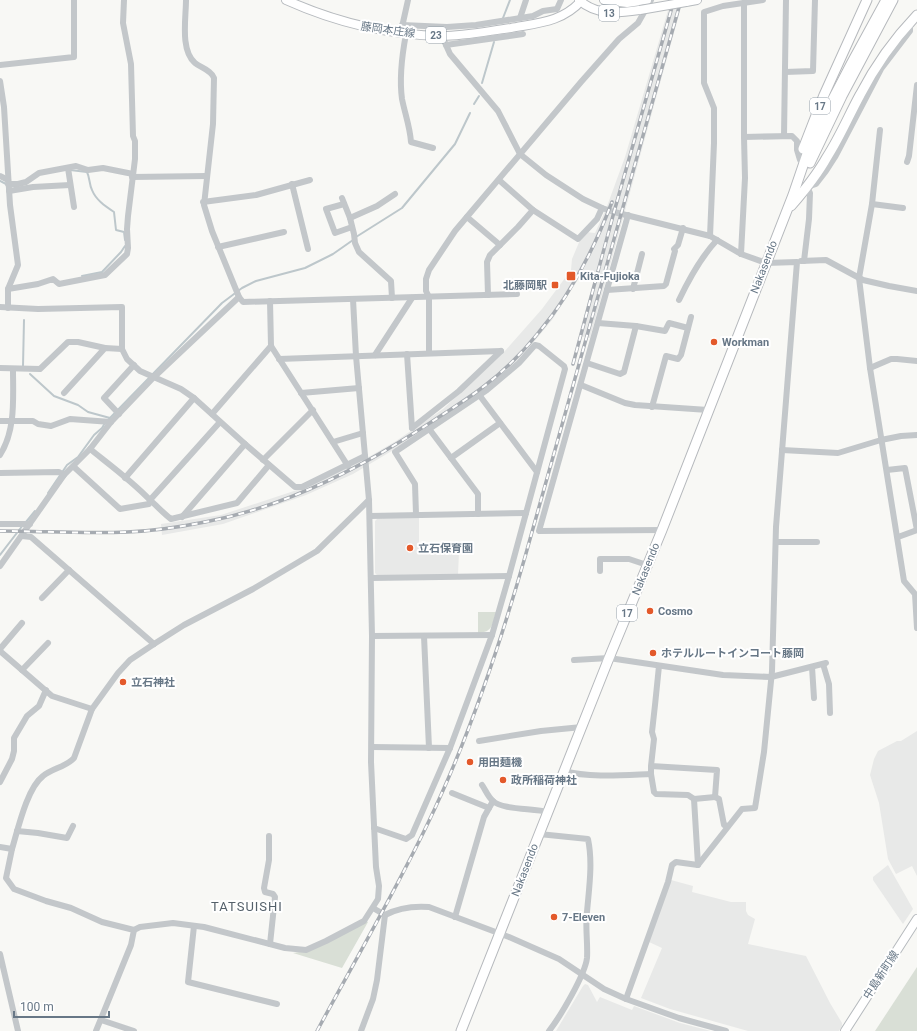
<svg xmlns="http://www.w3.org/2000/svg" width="917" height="1031" font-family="Roboto,'Noto Sans JP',sans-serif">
<rect width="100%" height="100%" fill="#f8f8f5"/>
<g fill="#e8e9e8">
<path d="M671,0H683L590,338L579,336L594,279L581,275L552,320L518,361L486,389L400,446L353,474L306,495L223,524L162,535L161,524L221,515L303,488L367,458L396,441L443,409L504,352L542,309L571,270L572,259L580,240L586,232L595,233L606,209L625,157Z"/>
<path d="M378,518H419V545H445V552H459L458,575L378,576L375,573V521Z"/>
<path d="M917,731V876L912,866L896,874L888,859L879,803L870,775L874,759L878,751L897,741H901Z"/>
<path d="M888,865L913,909L903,924L873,880V877Z"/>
<path d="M671,880L693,886L692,892L731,902H746V911L748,915L755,919L748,944L806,956L830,1003L842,1023V1026L839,1031H748L670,1009L641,998L662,948L649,942Z"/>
<path d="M585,984L588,985L597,1002L600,997L632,1010L634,1006L680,1023L711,1031H556L583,986Z"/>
</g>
<g fill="#d9dfd6">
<path d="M478,612H496C492,625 493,632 478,633Z"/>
<path d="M366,921L368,922L342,968L293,953L299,952Z"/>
<path d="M917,967V1031H875Z"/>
</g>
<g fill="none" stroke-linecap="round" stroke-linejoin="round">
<g stroke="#bdc7cb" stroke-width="2">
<path d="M503,18L510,0"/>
<path d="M482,83L494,42"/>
<path d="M474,104L479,96"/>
<path d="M70,170L87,172C90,178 89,184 92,190C96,200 105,206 114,212L116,230L124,232L125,240"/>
<path d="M0,181L6,184"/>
<path d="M356,237L402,208L455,144L470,113"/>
<path d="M82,276L102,272L121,252L125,246"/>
<path d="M23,366L24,320"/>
<path d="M30,374L54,396L78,405L88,412L110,418"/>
<path d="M108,420L222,303L242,288L256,281L305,268L333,254L353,240"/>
<path d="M48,493L67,465L78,457L94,435L102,428L105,423"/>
<path d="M26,522L35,511"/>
<path d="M0,555L23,525"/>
</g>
<defs>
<g id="major">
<path d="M286,0C335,22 387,35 442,36C465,36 488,31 511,28C538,23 563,22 582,0"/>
<path d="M579,0C597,16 618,13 640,10"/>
<path d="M604,0L627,3L647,0"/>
<path d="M686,2L697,0"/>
<path d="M845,1031L917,919"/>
</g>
<g id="highway">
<path d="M803,149L824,95L867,0"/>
<path d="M810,163L842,96L893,0"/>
<path d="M791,206C804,191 817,175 827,157C840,137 849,115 860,95C875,66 895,38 917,15"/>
<path d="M461,1031L609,658L662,530L793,195L809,148L825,114L851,64L886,0"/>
</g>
</defs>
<use href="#major" stroke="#b6babe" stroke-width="10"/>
<use href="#highway" stroke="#b6b9bd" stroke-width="11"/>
<g stroke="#c3c7ca" stroke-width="6">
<path d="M186,0C186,18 180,50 195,63C201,68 211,70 214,78L213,124L204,205L212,231L239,297L243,302L517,294"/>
<path d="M520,18L526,0"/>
<path d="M402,25L447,27L476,25L533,16L543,11L557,9L561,0"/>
<path d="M402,27L408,0"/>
<path d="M406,34C402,55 399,77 402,99C405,114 410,127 411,142L433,148"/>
<path d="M442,36L450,54L498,111L520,154L546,175L583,199L602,208L614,212L710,236L741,254L766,263L797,262L776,527L772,671L764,752L755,808L742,809L698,865L676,862L672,865L668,882L626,999"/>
<path d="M446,45L523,34"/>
<path d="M0,65L74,57V0"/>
<path d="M785,72L813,71L815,0"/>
<path d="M0,81L4,107L10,205L18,265L8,289V308"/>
<path d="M880,130L872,204L859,278L870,368L904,581L915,594L917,628"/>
<path d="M784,136L786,0"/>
<path d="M744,137L792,136L797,141V150L800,160"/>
<path d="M907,162L909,156L917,85"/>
<path d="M68,168L74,207"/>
<path d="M0,176L8,180"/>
<path d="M132,177L206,176"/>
<path d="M499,180L533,210L578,239L597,219L602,208"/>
<path d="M8,184H18L26,182L39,173L76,166L88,170L103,168L133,174"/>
<path d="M292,184L308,249"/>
<path d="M9,191L33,187L70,185"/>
<path d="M342,198L350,218L354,234L355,243L359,252L391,281L392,298"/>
<path d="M203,202L256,195L310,180"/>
<path d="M344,204L326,209L335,233L352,227"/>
<path d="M872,204L903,208"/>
<path d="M628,215L539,531L662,530"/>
<path d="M467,217L500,245"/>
<path d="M350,218L377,206L395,194"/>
<path d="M710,236L714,143V108L704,83V12L723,6L763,0"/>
<path d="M218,247L284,232"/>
<path d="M741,254L745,178L744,137V3"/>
<path d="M801,261L826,260L863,280L889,286L917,291"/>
<path d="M804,261L809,219L810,193L807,187L816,184L826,171L835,157L881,69L910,31V23"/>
<path d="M8,289L38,284L53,279L59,284L105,275L127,254L128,248L127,229L128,216L135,159V141L133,136L131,64L123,23L124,0"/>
<path d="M633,289L642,254"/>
<path d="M607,290L664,286L666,284L675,251L674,249L678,245L683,228"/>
<path d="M488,295L487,262L490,255L518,227L533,210"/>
<path d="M679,300C689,279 701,257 717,240"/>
<path d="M270,301L271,346L348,466"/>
<path d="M0,307L38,309L122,307V349"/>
<path d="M598,323L636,326"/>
<path d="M429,353V297L426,291V279L429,270L455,231L581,82L619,39L638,23L651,0"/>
<path d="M407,354L412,428"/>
<path d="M375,355L412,298"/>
<path d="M279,359L501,351"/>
<path d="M587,363L620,374L624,372L636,326L665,331L669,323L688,328"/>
<path d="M0,368L40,369L68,342H78L105,348"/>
<path d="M870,368L891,359H897L917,361"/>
<path d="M581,385L625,403L635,405L708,410"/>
<path d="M64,393L105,348L122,349L127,359L140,371L181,389L194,398L245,444L295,487H302L365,456"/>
<path d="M301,393L359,388"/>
<path d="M480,396L537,472"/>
<path d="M652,407L666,356L678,359L681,355L691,317"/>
<path d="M119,414L104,398L134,365"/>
<path d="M212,414L271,346"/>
<path d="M0,421H33L38,424L51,426L70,419L111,422"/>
<path d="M412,428L459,391L501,351"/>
<path d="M430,430L478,494V514"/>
<path d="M333,442L363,433"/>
<path d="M90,449C110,465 132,481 150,500C157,506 163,513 171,519L237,503L269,465"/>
<path d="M782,450L838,453L881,440L901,436L917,435"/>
<path d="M0,455C16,430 13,398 13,369"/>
<path d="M451,458L500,423"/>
<path d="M263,460L313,410"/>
<path d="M74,467L120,509L149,504L150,500L220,422"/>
<path d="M887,470L905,468L917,530"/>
<path d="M0,473L59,472L64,475"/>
<path d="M125,478L194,398"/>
<path d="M370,516L526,513"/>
<path d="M182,517L245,444"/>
<path d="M0,524H30"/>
<path d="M22,536L31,537L154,644"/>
<path d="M898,537L917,530"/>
<path d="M776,542H817"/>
<path d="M0,566L64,475L90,449L111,422L153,378L239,297"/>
<path d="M600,571V559H629L647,565"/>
<path d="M371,578L509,576"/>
<path d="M42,598L69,570"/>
<path d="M372,636L492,635"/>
<path d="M424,636L429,748"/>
<path d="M0,649L22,623"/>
<path d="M0,651L52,696L92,709"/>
<path d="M574,660L609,658L723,675L771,677L826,663"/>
<path d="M823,664L829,684L830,713"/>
<path d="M812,667L814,698"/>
<path d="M22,670L48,643"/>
<path d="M479,741L541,731L582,727"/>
<path d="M372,747L450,748"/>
<path d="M651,766L717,770L715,797L694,799L688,795L656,794L654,792L651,774V766L654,739L652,732L655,705L659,666"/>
<path d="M564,771C589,778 625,775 651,774"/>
<path d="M0,782L12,759L14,751V738L27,716L39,706L46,690"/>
<path d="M482,785C485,789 488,797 493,801C502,810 534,808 548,812"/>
<path d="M452,793L489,808"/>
<path d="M715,797L719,799L724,825L728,826"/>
<path d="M694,799L698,865"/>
<path d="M374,828L406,839L412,835L450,748L492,635L509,576L565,369L564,366L539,346L535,345L519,363L487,390L395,452L415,484L416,514"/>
<path d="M17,831L38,833L67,838L73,826"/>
<path d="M539,834L588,839C593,863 589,888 587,912C585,927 588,943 587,958C585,975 560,1017 549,1031"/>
<path d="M269,836V860L264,888L265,892L273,894L275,897L270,944"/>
<path d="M0,847L12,849L6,878L14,889L46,901L71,908L102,922L134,930L131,945L96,1031"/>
<path d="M12,849C18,829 27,788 43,776C53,768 66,767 74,758L92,709L118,673L130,660L154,644L184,625L253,589L317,551L369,500"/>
<path d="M373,908L385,915"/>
<path d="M385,915C398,908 415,906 429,907L509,937L559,959L604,989L626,999L679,1018L726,1031"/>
<path d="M455,917L484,817L493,801"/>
<path d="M194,926L188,982L277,1004"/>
<path d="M134,930L140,927L173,923L204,927L285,948L306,950L326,941L364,921L378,899L379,886L376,867L371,762L372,636L369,500L356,356L353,299"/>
<path d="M0,954L18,1031"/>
<path d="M101,1020L134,1031"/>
<path d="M361,1031L373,999L377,980L385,915"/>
</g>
<use href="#major" stroke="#fff" stroke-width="8"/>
<use href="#highway" stroke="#fff" stroke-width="9"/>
<defs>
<g id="rail">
<path d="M573,364L614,212L674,0"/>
<path d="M0,531C42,531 85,534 127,532C153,531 180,527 205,522C290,506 368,464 439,417C454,407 469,398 483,387C503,372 523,352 539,332C572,293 594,249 612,202"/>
<path d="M317,1031C354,962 394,894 428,823C469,738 499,648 525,557L681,0"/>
</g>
</defs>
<use href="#rail" stroke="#a6abb1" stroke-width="3.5"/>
<use href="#rail" stroke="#fff" stroke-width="2" stroke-dasharray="6" stroke-linecap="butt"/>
<defs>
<path id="major-bridge" d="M640,10L686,2"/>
</defs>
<use href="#major-bridge" stroke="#b6babe" stroke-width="10" stroke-linecap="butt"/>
<use href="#major-bridge" stroke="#fff" stroke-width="8"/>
</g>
<g fill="#e3592a" stroke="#fff" stroke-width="1.5">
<rect x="566" y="271" width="10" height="10" rx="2"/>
<rect x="551" y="281" width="8" height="8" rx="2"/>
<circle cx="714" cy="342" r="4"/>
<circle cx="410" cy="548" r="4"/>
<circle cx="650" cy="611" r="4"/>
<circle cx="653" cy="653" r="4"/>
<circle cx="123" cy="682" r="4"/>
<circle cx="470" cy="762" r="4"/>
<circle cx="503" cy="780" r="4"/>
<circle cx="554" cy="917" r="4"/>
</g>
<g text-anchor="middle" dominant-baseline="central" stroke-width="4" stroke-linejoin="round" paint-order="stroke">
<g fill="#fff" stroke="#95a0aa" stroke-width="1">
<rect x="599" y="5" width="20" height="16" rx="3"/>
<rect x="426" y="27" width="20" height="16" rx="3"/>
<rect x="810" y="98" width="20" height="16" rx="3"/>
<rect x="617" y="605" width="20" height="16" rx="3"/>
</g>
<g font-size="10" font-weight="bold" fill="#677786">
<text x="609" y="13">13</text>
<text x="436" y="35">23</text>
<text x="820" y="106">17</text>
<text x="627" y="613">17</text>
</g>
<g font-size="11" fill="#677786" stroke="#fff">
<text transform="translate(388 30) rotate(8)">藤岡本庄線</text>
<text transform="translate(764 267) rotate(-69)">Nakasendo</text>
<text transform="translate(646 569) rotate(-68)">Nakasendo</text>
<text transform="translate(525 870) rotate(-69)">Nakasendo</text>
<text transform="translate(881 975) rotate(-57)">中島新町線</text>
</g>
<g font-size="11" font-weight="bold" fill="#677786" stroke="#fff" text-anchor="start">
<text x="580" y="276">Kita-Fujioka</text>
<text x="547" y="285" text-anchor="end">北藤岡駅</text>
<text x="722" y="342">Workman</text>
<text x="418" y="548">立石保育園</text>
<text x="658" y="611">Cosmo</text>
<text x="661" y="653">ホテルルートインコート藤岡</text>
<text x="131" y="682">立石神社</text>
<text x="478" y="762">用田麺機</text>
<text x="511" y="780">政所稲荷神社</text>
<text x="562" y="917">7-Eleven</text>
</g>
<g font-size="13" letter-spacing="1" fill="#55616b" stroke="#fff">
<text x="247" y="906">TATSUISHI</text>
</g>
</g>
<path d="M14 1011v6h95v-6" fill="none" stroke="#677786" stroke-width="2"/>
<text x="20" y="1011" font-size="12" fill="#677786" stroke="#ffffff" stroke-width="3" paint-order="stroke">100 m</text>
</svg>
